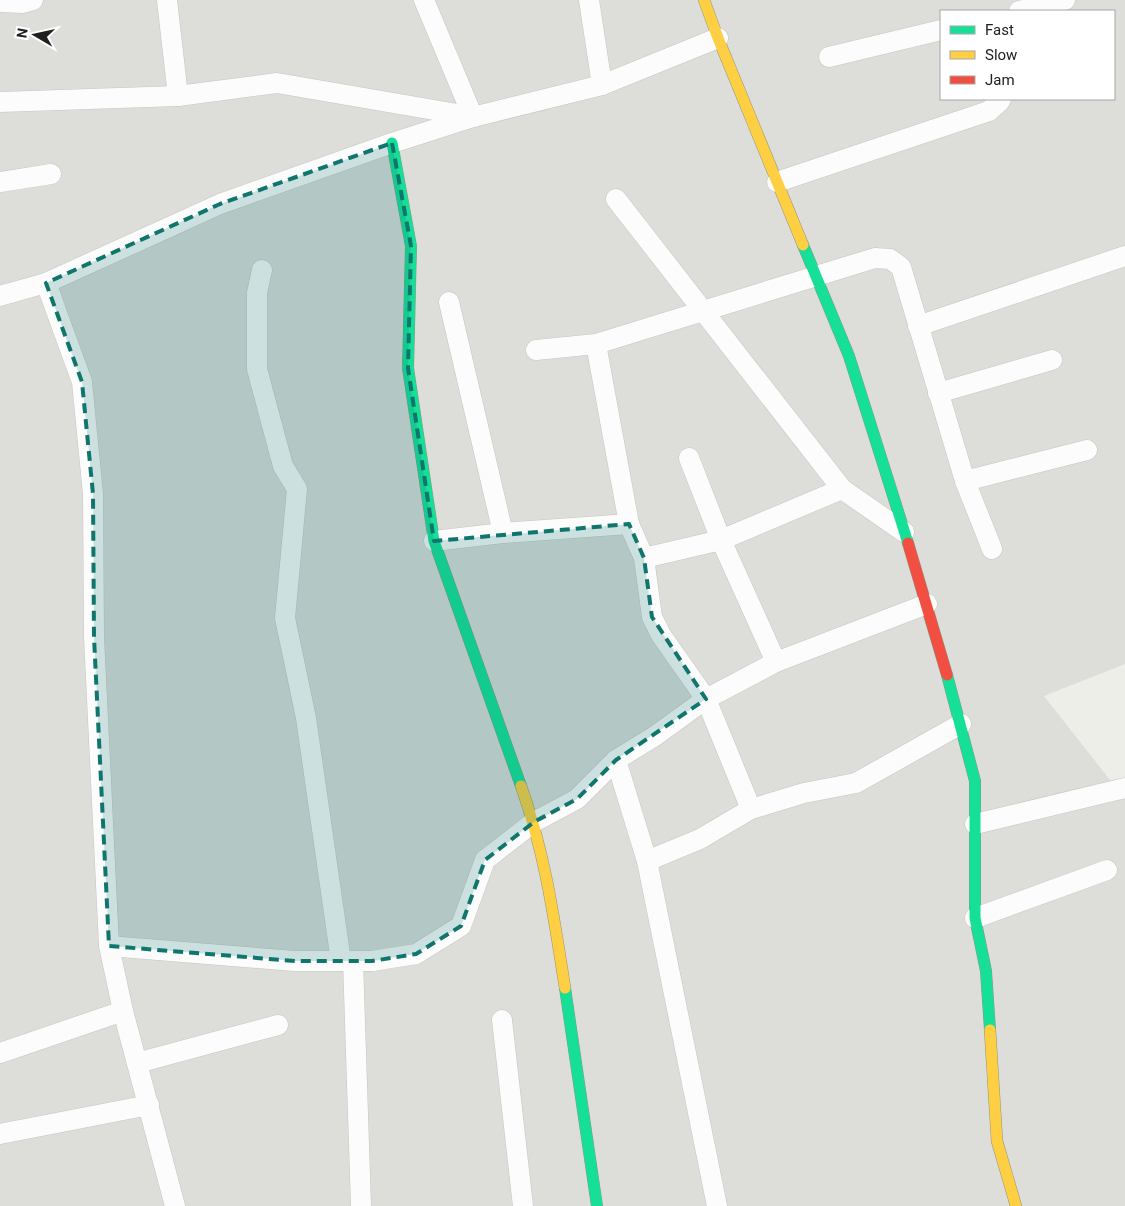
<svg xmlns="http://www.w3.org/2000/svg" width="1125" height="1206" font-family="Roboto,sans-serif">
<rect width="100%" height="100%" fill="#eeeee9"/>
<path fill="#ddddda" fill-rule="evenodd" d="M0,0H1125V664L1044,696L1125,799V1206H0ZM941,11H1114V99H941Z"/>
<g fill="none" stroke-linecap="round" stroke-linejoin="round">
<defs>
<g id="street">
<path d="M167,0L178,96"/>
<path d="M424,0L473,117"/>
<path d="M589,0L602,85"/>
<path d="M0,2L22,3L33,0"/>
<path d="M1019,11L1065,0"/>
<path d="M829,57L941,30"/>
<path d="M0,102L178,96L277,83L469,116"/>
<path d="M0,182L51,174"/>
<path d="M777,182L989,111L1000,101L1001,99"/>
<path d="M616,199L842,489L904,532"/>
<path d="M262,270L257,293V369L283,466L297,489L285,618L306,718L341,961"/>
<path d="M46,283L82,382L93,494L94,637L109,946L123,1011L175,1206"/>
<path d="M0,296L46,283L220,204L392,143L473,117L602,85L718,38"/>
<path d="M449,302L503,533"/>
<path d="M918,326L1125,256"/>
<path d="M596,344L629,524L644,558L652,617L661,635L706,699L751,809"/>
<path d="M536,350L596,344L875,258L890,259L901,267L965,481L992,549"/>
<path d="M938,393L1052,360"/>
<path d="M689,458L721,540L776,662"/>
<path d="M965,481L1087,450"/>
<path d="M434,541L503,533L629,524"/>
<path d="M644,558L721,540L842,489"/>
<path d="M616,760L647,861L717,1206"/>
<path d="M975,824L1125,788"/>
<path d="M647,861L700,839L751,809L804,793L856,783L961,724"/>
<path d="M975,918L1107,870"/>
<path d="M109,946L295,961H372L416,954L461,926L485,860L534,822L577,799L616,760L655,736L706,699L776,662L927,604"/>
<path d="M353,961L361,1206"/>
<path d="M502,1020L523,1206"/>
<path d="M0,1053L123,1011"/>
<path d="M137,1063L278,1025"/>
<path d="M0,1134L149,1105"/>
</g>
<g id="fast">
<path d="M392,143L411,246L408,368L434,541L521,786"/>
<path d="M803,245L849,356L908,543"/>
<path d="M947,675L975,781V918L986,971L990,1030"/>
<path d="M565,988L597,1206"/>
</g>
<g id="slow">
<path d="M704,0L718,38L803,245"/>
<path d="M521,786C545,853 554,918 565,988"/>
<path d="M990,1030L997,1141L1016,1206"/>
</g>
<path id="jam" d="M908,543L947,675"/>
</defs>
<use href="#street" stroke="#c5c5c3" stroke-width="21"/>
<use href="#fast" stroke="#8e9782" stroke-width="12"/>
<use href="#slow" stroke="#8e9782" stroke-width="12"/>
<use href="#jam" stroke="#8e9782" stroke-width="12"/>
<use href="#street" stroke="#fcfcfc" stroke-width="20"/>
<use href="#fast" stroke="#16e098" stroke-width="11"/>
<use href="#slow" stroke="#ffcf43" stroke-width="11"/>
<use href="#jam" stroke="#f24e42" stroke-width="11"/>
</g>
<path fill="#0f766e" fill-opacity="0.2" stroke="#0f766e" stroke-width="4" stroke-dasharray="10 6" stroke-linejoin="round" d="M392,143L411,246L408,368L434,541L629,524L644,558L652,617L706,699L616,760L577,799L534,822L485,860L461,926L416,954L372,961H295L109,946L94,637L93,494L82,382L46,283L220,204Z"/>
<rect x="940" y="10" width="175" height="90" fill="#ffffff" stroke="#a6a6a6"/>
<rect x="950" y="26" width="25" height="8" fill="#16e098" stroke="#a6a6a6"/>
<text x="985" y="35" font-size="15" fill="#202020">Fast</text>
<rect x="950" y="51" width="25" height="8" fill="#ffcf43" stroke="#a6a6a6"/>
<text x="985" y="60" font-size="15" fill="#202020">Slow</text>
<rect x="950" y="76" width="25" height="8" fill="#f24e42" stroke="#a6a6a6"/>
<text x="985" y="85" font-size="15" fill="#202020">Jam</text>
<g transform="translate(35 35) rotate(279)" stroke="#ffffff" stroke-width="4" paint-order="stroke">
<path d="M0-4L9 19L0 12L-9 19Z" fill="#202020"/>
<text y="-8" font-size="14" font-weight="bold" text-anchor="middle" fill="#202020">N</text>
</g>
</svg>
